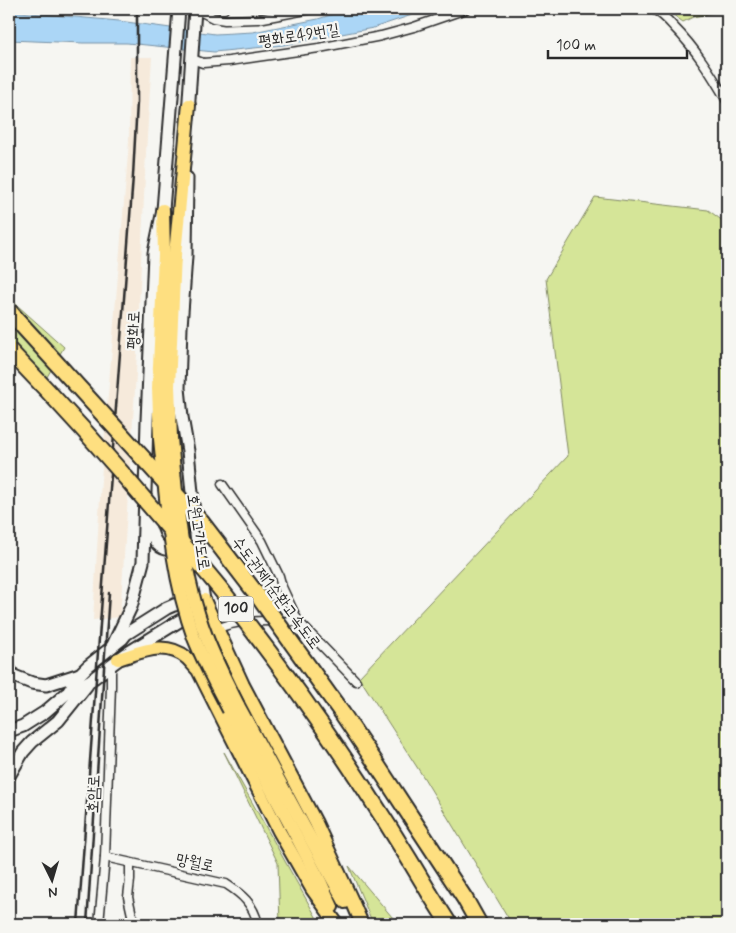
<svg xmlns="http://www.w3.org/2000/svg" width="736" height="933" font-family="Mynerve,'Poor Story',sans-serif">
<rect width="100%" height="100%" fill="#f6f6f2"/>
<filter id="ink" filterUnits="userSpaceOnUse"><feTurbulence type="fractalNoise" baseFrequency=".02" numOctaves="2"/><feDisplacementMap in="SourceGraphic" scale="10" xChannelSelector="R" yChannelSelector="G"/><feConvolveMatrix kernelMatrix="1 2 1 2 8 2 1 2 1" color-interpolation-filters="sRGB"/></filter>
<g filter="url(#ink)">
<path fill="#f6eadb" d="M130,57H152L146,153L136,374L120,617L93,620L101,480L129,142Z"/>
<g fill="#d5e598" stroke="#808862">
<path d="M665,9H727V10L693,17L683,22Z"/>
<path d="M595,197L708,210L727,224V924H512L424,778L359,677L568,456L546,279Z"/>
<path d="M9,298L64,347L39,391L9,363Z"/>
<path d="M224,752L320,924H280L278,863Z"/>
<path d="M349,866L398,924H373Z"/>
</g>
<path fill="#abd6f6" stroke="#7892a5" d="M349,9H430L373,28L284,45L214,52L127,43H83L9,40V11L119,21L215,34L253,32L318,19Z"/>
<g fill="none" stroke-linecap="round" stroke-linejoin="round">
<defs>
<g id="minor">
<path d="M196,9L213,18L225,20L258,19L311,9"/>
<path d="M205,9H224"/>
<path d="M653,9C661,13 668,20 674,27C696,49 712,75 727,101"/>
<path d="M192,59L203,63L229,61L319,48L381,36L414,27L466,9"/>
<path d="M222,484L262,541L279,576L282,587L298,621L356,681"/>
<path d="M218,629C236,618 276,622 298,621"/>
<path d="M105,857L226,884C243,895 253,904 258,924"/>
<path d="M130,863V880L128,897L134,924"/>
<path d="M99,924L105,857L111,686V665"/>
</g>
<g id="secondary">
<path d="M188,114L195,9"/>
<path d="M187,178L186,256L181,327L179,388L182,417L188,451L200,576L204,600"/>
<path d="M147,519C153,537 155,554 179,549"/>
<path d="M112,647L131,607L143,562L147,421L154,253L163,210L179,9"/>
<path d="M9,669L14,676L32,683L46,685L80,674"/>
<path d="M69,691L80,674L88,666L122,639L126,634L167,608L174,605L193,602"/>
<path d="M9,731L23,726L45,712L66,694L91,680L126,654L181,620L191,616L194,613"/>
<path d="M9,776L23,752L32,742L58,721L87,685"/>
</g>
<g id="trunk">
<path d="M171,438L169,386L175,255L189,105"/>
<path d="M160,439L158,388L164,255L163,210"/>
<path d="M204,600L243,685L316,823L353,903L362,924"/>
<path d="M118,659C142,652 165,640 187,658C191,662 194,666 198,670L279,831L312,889L337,924"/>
<path d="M238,705L345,902"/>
<path d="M229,710L320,881L332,907"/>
</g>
<g id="motorway">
<path d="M413,820L465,899L479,924"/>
<path d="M430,894L449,924"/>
</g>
</defs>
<use href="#minor" stroke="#2b2b2b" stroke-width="11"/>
<use href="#secondary" stroke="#2b2b2b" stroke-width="15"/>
<use href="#trunk" stroke="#2b2b2b" stroke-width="16"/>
<use href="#motorway" stroke="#2b2b2b" stroke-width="19"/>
<use href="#minor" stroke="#f6f6f2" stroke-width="8"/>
<use href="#secondary" stroke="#f6f6f2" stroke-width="11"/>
<use href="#trunk" stroke="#fedf80" stroke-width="12"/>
<use href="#motorway" stroke="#fedf80" stroke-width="15"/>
<g stroke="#2b2b2b" stroke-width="2.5">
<path d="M78,924L133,176L137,102V9"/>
<path d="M87,924L109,593"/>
</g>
<defs>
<g id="trunk-bridge">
<path d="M171,438C177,505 182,574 206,636C215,660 227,683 238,705"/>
<path d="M160,439C167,506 171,575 194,638C204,663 217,687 229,710"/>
</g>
<g id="motorway-bridge">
<path d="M9,311L202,523L258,596L342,713L375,762L413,820"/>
<path d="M9,350C60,403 109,457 156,513C178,539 201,565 222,591C298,687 368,789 430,894"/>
</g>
</defs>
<use href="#trunk-bridge" stroke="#2b2b2b" stroke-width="16" stroke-linecap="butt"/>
<use href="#motorway-bridge" stroke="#2b2b2b" stroke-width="19" stroke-linecap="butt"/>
<use href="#trunk-bridge" stroke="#fedf80" stroke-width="12"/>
<use href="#motorway-bridge" stroke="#fedf80" stroke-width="15"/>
</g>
</g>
<g text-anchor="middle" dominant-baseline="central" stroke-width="4.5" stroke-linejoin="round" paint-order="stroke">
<rect fill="#f6f6f2" stroke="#686867" stroke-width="1" x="218.5" y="596.5" width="35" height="25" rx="4"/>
<g font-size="15" font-weight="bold" fill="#2b2b2b">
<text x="236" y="609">100</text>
</g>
<g font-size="16" fill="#2b2b2b" stroke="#f6f6f2">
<text transform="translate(299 36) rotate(-9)">평화로49번길</text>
<text transform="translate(134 330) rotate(-88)">평화로</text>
<text transform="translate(198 532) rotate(81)">호원고가도로</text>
<text transform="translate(276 593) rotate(53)">수도권제1순환고속도로</text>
<text transform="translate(94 794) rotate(-88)">호암로</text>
<text transform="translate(195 863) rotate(12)">망월로</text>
</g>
</g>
<rect width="736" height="933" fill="none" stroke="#f6f6f2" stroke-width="30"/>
<rect x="15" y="15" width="706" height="903" fill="none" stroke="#2b2b2b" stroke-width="2" filter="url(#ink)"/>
<g transform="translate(52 880) rotate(175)" stroke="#f6f6f2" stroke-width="4" paint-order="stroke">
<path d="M0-4L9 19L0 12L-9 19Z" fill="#2b2b2b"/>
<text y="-8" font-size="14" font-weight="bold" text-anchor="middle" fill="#2b2b2b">N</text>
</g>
<path d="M548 50v8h139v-8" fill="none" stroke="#2b2b2b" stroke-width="2.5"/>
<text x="556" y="50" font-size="15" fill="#2b2b2b" stroke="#f6f6f2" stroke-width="4" paint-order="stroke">100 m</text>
</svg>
